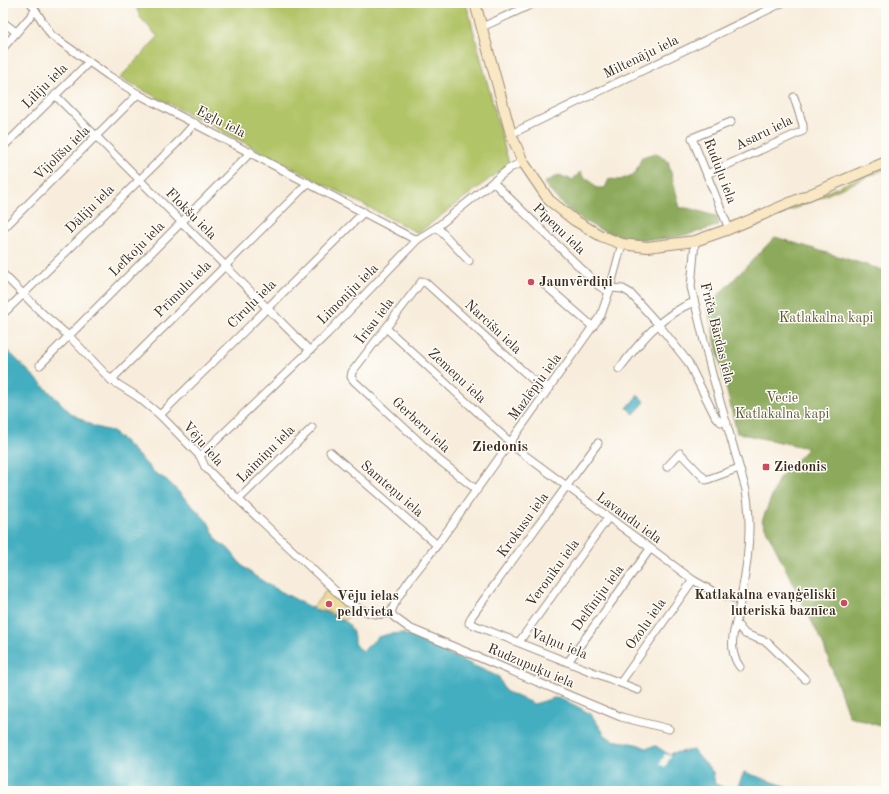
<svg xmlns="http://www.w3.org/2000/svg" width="889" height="794" font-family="'Old Standard TT',serif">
<rect width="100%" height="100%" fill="#fdfcf7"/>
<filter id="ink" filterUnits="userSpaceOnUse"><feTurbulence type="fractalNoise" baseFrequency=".025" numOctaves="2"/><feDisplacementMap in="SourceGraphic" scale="8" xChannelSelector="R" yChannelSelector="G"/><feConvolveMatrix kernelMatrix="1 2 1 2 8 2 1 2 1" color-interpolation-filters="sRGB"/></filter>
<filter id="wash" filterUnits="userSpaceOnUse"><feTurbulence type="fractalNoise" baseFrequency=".012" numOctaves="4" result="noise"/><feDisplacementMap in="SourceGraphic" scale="16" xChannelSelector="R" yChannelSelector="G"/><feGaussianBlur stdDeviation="0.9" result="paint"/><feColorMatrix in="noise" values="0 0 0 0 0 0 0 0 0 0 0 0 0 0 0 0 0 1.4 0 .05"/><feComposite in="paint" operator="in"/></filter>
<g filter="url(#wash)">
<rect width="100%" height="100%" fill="#f8eddc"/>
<g fill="#b2c467" stroke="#767742">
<path d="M135,3H466L509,164L418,233L120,78L158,37L140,17Z"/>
<path d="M886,166V169L757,225L756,223Z"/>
</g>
<g fill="#8daa5c" stroke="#646a3d">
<path d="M655,153L668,161L680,208C694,207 703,214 717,216L719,225C660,246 611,248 562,204C555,198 550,190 544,183L559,175L572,180L580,172L585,179H589L596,188H605L609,179L620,180L635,174L642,157Z"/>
<path d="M775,237L886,271V728L849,716L823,644L762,521L779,478L808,448L737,433L707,307Z"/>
</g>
<path fill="#eeda9e" stroke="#94825e" d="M328,588L334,594V598L352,612L344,621L330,612L312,609Z"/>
<g fill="#42aec0" stroke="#3e6c6f">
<path d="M3,346L72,414L95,427L111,431L125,442L155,473L167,480L208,522L218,542C232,548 233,557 244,567C258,581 287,594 304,604C324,616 356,613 354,644L363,651L378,637L389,634L402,633L499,677L505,691L534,704L554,698L563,699L591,714L605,735L612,740L637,744L646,748L656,746L671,756L672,753L693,750L713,772L715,784L734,791H3Z"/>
<path d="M638,395L645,402L634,414L627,408Z"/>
<path d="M744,772L785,786L788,791H736Z"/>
</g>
<path fill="#f8eddc" d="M665,754L671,756L665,767L660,764Z"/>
</g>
<g filter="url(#ink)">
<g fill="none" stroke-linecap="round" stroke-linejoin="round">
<defs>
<g id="minor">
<path d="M31,3L51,35L109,76L138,94L412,238L418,239"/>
<path d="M3,22L16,32"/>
<path d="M482,27L535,3"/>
<path d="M3,48L35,11"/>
<path d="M55,95L309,350"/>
<path d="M511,134L782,3"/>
<path d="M3,147L89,62"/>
<path d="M707,174L803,131V125L794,97"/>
<path d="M493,182L599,286L609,292"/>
<path d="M437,227L469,261"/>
<path d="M3,229L138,94"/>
<path d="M729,229L692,138L731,122"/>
<path d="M695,241L691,287L712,374L746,490C754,535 745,579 736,623L745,634L767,642L805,679"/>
<path d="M3,274L43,314L72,339L111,380L138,397L160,415L200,456L205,467L220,482L347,602C359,609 377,619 391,612"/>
<path d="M544,284L593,327"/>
<path d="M610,288L623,289L630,293L658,324L688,362L716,418L721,422L727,423"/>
<path d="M3,314L177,143L195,123"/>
<path d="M386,328L511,443"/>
<path d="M40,365L251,152"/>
<path d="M619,369C640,342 661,315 694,302"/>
<path d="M111,380L308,183"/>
<path d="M160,415L364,212"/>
<path d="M598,443L472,616L469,623L638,690"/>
<path d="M510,444L693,580L716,593L740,600"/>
<path d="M330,452L437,545"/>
<path d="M200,456L327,334L418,239L437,227L510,168L523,162"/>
<path d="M667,467L680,453L706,480L739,468"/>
<path d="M477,490L439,460L354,381L351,377L352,372L422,281L426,283L532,379L550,388"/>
<path d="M239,499L312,428"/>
<path d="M391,612C401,587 421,566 437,545L601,315L609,292L622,244"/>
<path d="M391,612L394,617L409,628L621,717L669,729"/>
<path d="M736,623C731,639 730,654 740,667"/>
<path d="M519,642L608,518"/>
<path d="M568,662L650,549"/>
<path d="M621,682L693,580"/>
</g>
<path id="secondary" d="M475,3L511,134L523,162L549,200L574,220L601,236L622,244L647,247L695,241L729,229L886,162"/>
</defs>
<use href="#minor" stroke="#9a8c7d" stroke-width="9"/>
<use href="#secondary" stroke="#9a8c7d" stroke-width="12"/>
<use href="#minor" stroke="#fff" stroke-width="7"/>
<use href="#secondary" stroke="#fae7c3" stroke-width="10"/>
</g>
</g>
<g fill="#d1495b" stroke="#fdfcf7" stroke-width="1.5">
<circle cx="531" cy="282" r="4"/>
<rect x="762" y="463" width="8" height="8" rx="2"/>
<circle cx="844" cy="603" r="4"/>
<circle cx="329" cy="604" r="4"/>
</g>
<g text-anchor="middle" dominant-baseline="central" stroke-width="3" stroke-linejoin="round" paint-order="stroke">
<g font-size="14" fill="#3b2a1e" stroke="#fdfcf7">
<text transform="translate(641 57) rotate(-26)">Miltenāju iela</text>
<text transform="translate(45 86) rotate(-45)">Liliju iela</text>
<text transform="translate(221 122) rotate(27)">Egļu iela</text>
<text transform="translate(764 133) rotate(-26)">Asaru iela</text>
<text transform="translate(62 153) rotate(-44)">Vijolīšu iela</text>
<text transform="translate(720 171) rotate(69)">Ruduļu iela</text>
<text transform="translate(90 209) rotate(-45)">Dāliju iela</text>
<text transform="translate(191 214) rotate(45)">Flokšu iela</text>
<text transform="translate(559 229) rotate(44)">Pīpeņu iela</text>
<text transform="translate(137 249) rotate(-45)">Lefkoju iela</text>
<text transform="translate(183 289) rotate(-45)">Prīmulu iela</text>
<text transform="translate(348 294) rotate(-45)">Limoniju iela</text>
<text transform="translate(252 304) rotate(-45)">Cīruļu iela</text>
<text transform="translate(375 321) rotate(-53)">Īrisu iela</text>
<text transform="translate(493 327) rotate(43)">Narcišu iela</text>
<text transform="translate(717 333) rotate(76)">Friča Bārdas iela</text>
<text transform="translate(457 376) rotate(43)">Zemeņu iela</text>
<text transform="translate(535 387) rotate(-54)">Mazlēpju iela</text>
<text transform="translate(421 425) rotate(43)">Gerberu iela</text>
<text transform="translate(203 444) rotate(49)">Vēju iela</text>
<text transform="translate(266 454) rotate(-45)">Laimiņu iela</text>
<text transform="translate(392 489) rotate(41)">Samteņu iela</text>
<text transform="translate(629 518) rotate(36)">Lavandu iela</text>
<text transform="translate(523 525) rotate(-54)">Krokusu iela</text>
<text transform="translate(553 573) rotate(-54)">Veroniku iela</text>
<text transform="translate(598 598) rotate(-54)">Delfīniju iela</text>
<text transform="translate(646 624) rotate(-55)">Ozolu iela</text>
<text transform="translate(559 644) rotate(22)">Vaļņu iela</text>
<text transform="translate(531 666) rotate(23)">Rudzupuķu iela</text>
</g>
<g font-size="14" font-weight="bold" fill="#3b2a1e" stroke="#fdfcf7" text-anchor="start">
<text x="539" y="282">Jaunvērdiņi</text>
<text x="774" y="467">Ziedonis</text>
<text x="836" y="595" text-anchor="end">Katlakalna evaņģēliski<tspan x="836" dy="16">luteriskā baznīca</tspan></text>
<text x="337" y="596">Vēju ielas<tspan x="337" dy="16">peldvieta</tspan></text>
</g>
<g font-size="14" fill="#5f5834" stroke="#fdfcf7">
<text x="826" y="318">Katlakalna kapi</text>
<text x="782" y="398">Vecie<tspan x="782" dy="16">Katlakalna kapi</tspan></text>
</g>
<g font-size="15" font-weight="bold" fill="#3b2a1e" stroke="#fdfcf7">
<text x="500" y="447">Ziedonis</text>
</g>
</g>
<rect width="889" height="794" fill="none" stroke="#fdfcf7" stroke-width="16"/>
</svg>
